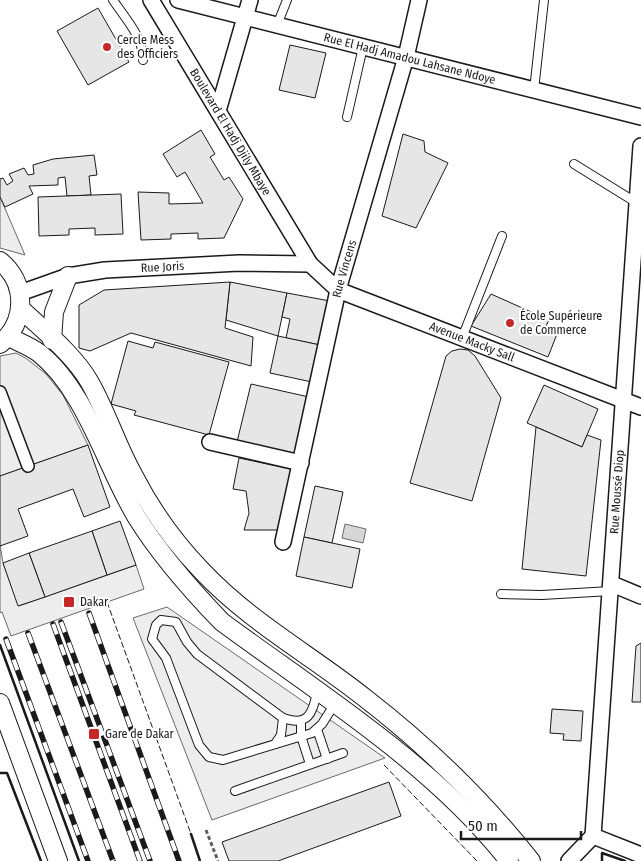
<svg xmlns="http://www.w3.org/2000/svg" width="641" height="861" font-family="'Fira Sans Condensed',sans-serif">
<rect width="100%" height="100%" fill="#fff"/>
<g fill="#ededed" stroke="#6a6a6a">
<path d="M0,197L25,255L0,248Z"/>
<path d="M16,353L27,359L46,374L63,395L88,445L0,476V356Z"/>
<path d="M0,545L3,563L19,606L136,565L144,589L11,636L2,612L0,613Z"/>
<path d="M167,607L385,758L212,820L133,618Z"/>
</g>
<path fill="#d7d7d7" stroke="#6a6a6a" d="M345,524L366,529L363,543L342,538Z"/>
<g fill="#e6e6e6" stroke="#1a1a1a">
<path d="M98,8L129,62L88,85L57,31Z"/>
<path d="M290,45L326,53L315,98L279,90Z"/>
<path d="M201,130L215,154L210,157L224,180L229,177L243,199L224,238L198,239V233L171,234V239L141,240L138,192L169,193V204L203,203L185,172L177,177L163,154Z"/>
<path d="M403,134L424,141L425,152L448,163L416,228L382,216Z"/>
<path d="M94,155L97,175L89,176L91,195L67,196L65,177L58,178V185L29,186L33,194L5,207L0,197V179L3,178L7,185L13,181L9,174L24,168L28,175L34,174L33,165L53,159Z"/>
<path d="M121,194L123,234L95,235V228L69,229V235L39,236L38,197Z"/>
<path d="M230,282L287,293L278,336L226,320Z"/>
<path d="M230,282L225,328L253,337L251,366L131,333L90,351L79,348V305L104,290Z"/>
<path d="M287,293L330,301L320,345L286,338L290,319L282,317Z"/>
<path d="M491,294L549,320L545,328L557,334L548,357L471,326Z"/>
<path d="M278,336L320,345L312,382L270,373Z"/>
<path d="M128,341L153,348L155,342L229,362L209,435L134,415L136,411L111,404Z"/>
<path d="M460,349L468,350L475,356L501,398L472,501L410,483L446,356L452,351Z"/>
<path d="M251,384L309,397L295,455L237,442Z"/>
<path d="M544,385L598,409L582,447L527,423Z"/>
<path d="M536,427L582,447L587,435L601,440L586,576L522,569Z"/>
<path d="M88,445L110,507L84,517L73,489L18,509L28,536L0,546V476Z"/>
<path d="M239,458L292,469L279,530H244L249,513L246,491L233,489Z"/>
<path d="M315,486L343,492L332,543L304,537Z"/>
<path d="M120,521L136,565L107,575L92,531Z"/>
<path d="M92,531L107,575L45,597L29,553Z"/>
<path d="M304,537L360,549L352,588L296,576Z"/>
<path d="M29,553L45,597L18,606L3,563Z"/>
<path d="M641,643V702H632L636,646Z"/>
<path d="M552,709L583,711L581,741L563,740L564,734L550,733Z"/>
<path d="M389,782L401,816L278,861H229L222,842Z"/>
</g>
<g fill="none" stroke-linecap="round" stroke-linejoin="round">
<defs>
<g id="service">
<path d="M113,0C125,18 144,38 143,60"/>
<path d="M277,25L287,0"/>
<path d="M534,90L544,0"/>
<path d="M347,117L363,47"/>
<path d="M574,164L637,203"/>
<path d="M462,338L502,236"/>
<path d="M501,594L542,595L611,591"/>
<path d="M317,692C313,713 308,727 283,718L197,654L187,642L176,622L161,620L156,625L152,639L166,658L199,745L209,757L223,760L312,733L322,724L334,705"/>
<path d="M301,721V736L310,764"/>
<path d="M317,729L327,759"/>
<path d="M275,744L281,735L283,718"/>
<path d="M235,791L343,753"/>
</g>
<path id="pedestrian" d="M0,392L28,466"/>
<g id="minor">
<path id="s1" d="M151,0L310,264L338,290L641,407"/>
<path id="s2" d="M178,0L641,117"/>
<path d="M218,111L250,0"/>
<path id="s3" d="M20,293L68,276L105,270L239,263L310,264"/>
<path d="M210,442L301,463"/>
<path id="s4" d="M283,542L338,290L406,57L419,0"/>
<path d="M612,584L641,596"/>
<path id="s5" d="M593,836L641,146"/>
<path d="M593,836L641,855"/>
<path d="M569,861L593,836"/>
</g>
<g id="tertiary">
<path d="M0,261C27,283 27,321 0,344"/>
<path d="M21,309C44,331 73,354 89,381C107,412 117,447 135,478C152,511 176,544 202,571C250,622 311,655 365,698C427,746 482,799 531,861"/>
<path d="M9,337C18,342 30,346 39,353C85,389 106,466 136,516C160,555 190,589 222,622C321,695 433,764 509,861"/>
<path d="M52,340L54,312L68,276"/>
<path d="M0,703L58,861"/>
</g>
</defs>
<use href="#service" stroke="#1a1a1a" stroke-width="10"/>
<use href="#pedestrian" stroke="#1a1a1a" stroke-width="14"/>
<use href="#minor" stroke="#1a1a1a" stroke-width="18"/>
<use href="#tertiary" stroke="#1a1a1a" stroke-width="20"/>
<path stroke="#5f5f5f" stroke-width="3" stroke-dasharray="4 2.5" stroke-linecap="butt" d="M206,830L218,861"/>
<use href="#service" stroke="#fff" stroke-width="8"/>
<use href="#pedestrian" stroke="#fff" stroke-width="11"/>
<use href="#minor" stroke="#fff" stroke-width="15"/>
<use href="#tertiary" stroke="#fff" stroke-width="18"/>
<defs>
<g id="rail">
<path d="M89,613L179,861"/>
<path d="M61,622L150,861"/>
<path d="M53,624L140,861"/>
<path d="M28,633L113,861"/>
<path d="M6,639L88,861"/>
</g>
</defs>
<use href="#rail" stroke="#1a1a1a" stroke-width="5.5"/>
<use href="#rail" stroke="#fff" stroke-width="4" stroke-dasharray="11" stroke-linecap="butt"/>
<g stroke="#1a1a1a" stroke-width="1" stroke-dasharray="6 2.5" stroke-linecap="butt">
<path d="M107,602L191,834"/>
<path d="M384,765L477,861"/>
</g>
<g stroke="#1a1a1a" stroke-width="2.5">
<path d="M0,645L79,861"/>
<path d="M0,773H7L41,861"/>
<path d="M191,834L200,861"/>
<path d="M602,861V853L625,861"/>
</g>
</g>
<g fill="#c62828" stroke="#fff" stroke-width="2">
<circle cx="107" cy="47" r="5"/>
<circle cx="510" cy="323" r="5"/>
<rect x="63" y="596" width="12" height="12" rx="2.5"/>
<rect x="88" y="728" width="12" height="12" rx="2.5"/>
</g>
<g text-anchor="middle" dominant-baseline="central" stroke-width="4" stroke-linejoin="round" paint-order="stroke">
<g font-size="12" fill="#1a1a1a" stroke="#fff" text-anchor="start">
<text x="117" y="40">Cercle Mess<tspan x="117" dy="14">des Officiers</tspan></text>
<text x="520" y="316">École Supérieure<tspan x="520" dy="14">de Commerce</tspan></text>
<text x="80" y="602">Dakar</text>
<text x="105" y="734">Gare de Dakar</text>
</g>
<g font-size="12" fill="#1a1a1a" stroke="#fff">
<text stroke="none"><textPath href="#s2" startOffset="239">Rue El Hadj Amadou Lahsane Ndoye</textPath></text>
<text stroke="none"><textPath href="#s1" startOffset="154">Boulevard El Hadj Djily Mbaye</textPath></text>
<text stroke="none"><textPath href="#s3" startOffset="146">Rue Joris</textPath></text>
<text stroke="none"><textPath href="#s4" startOffset="280">Rue Vincens</textPath></text>
<text stroke="none"><textPath href="#s1" startOffset="490">Avenue Macky Sall</textPath></text>
<text stroke="none"><textPath href="#s5" startOffset="345">Rue Moussé Diop</textPath></text>
</g>
</g>
<path d="M461 831v8h120v-8" fill="none" stroke="#1a1a1a" stroke-width="2.5"/>
<text x="468" y="831" font-size="15" fill="#1a1a1a" stroke="#ffffff" stroke-width="4" paint-order="stroke">50 m</text>
</svg>
